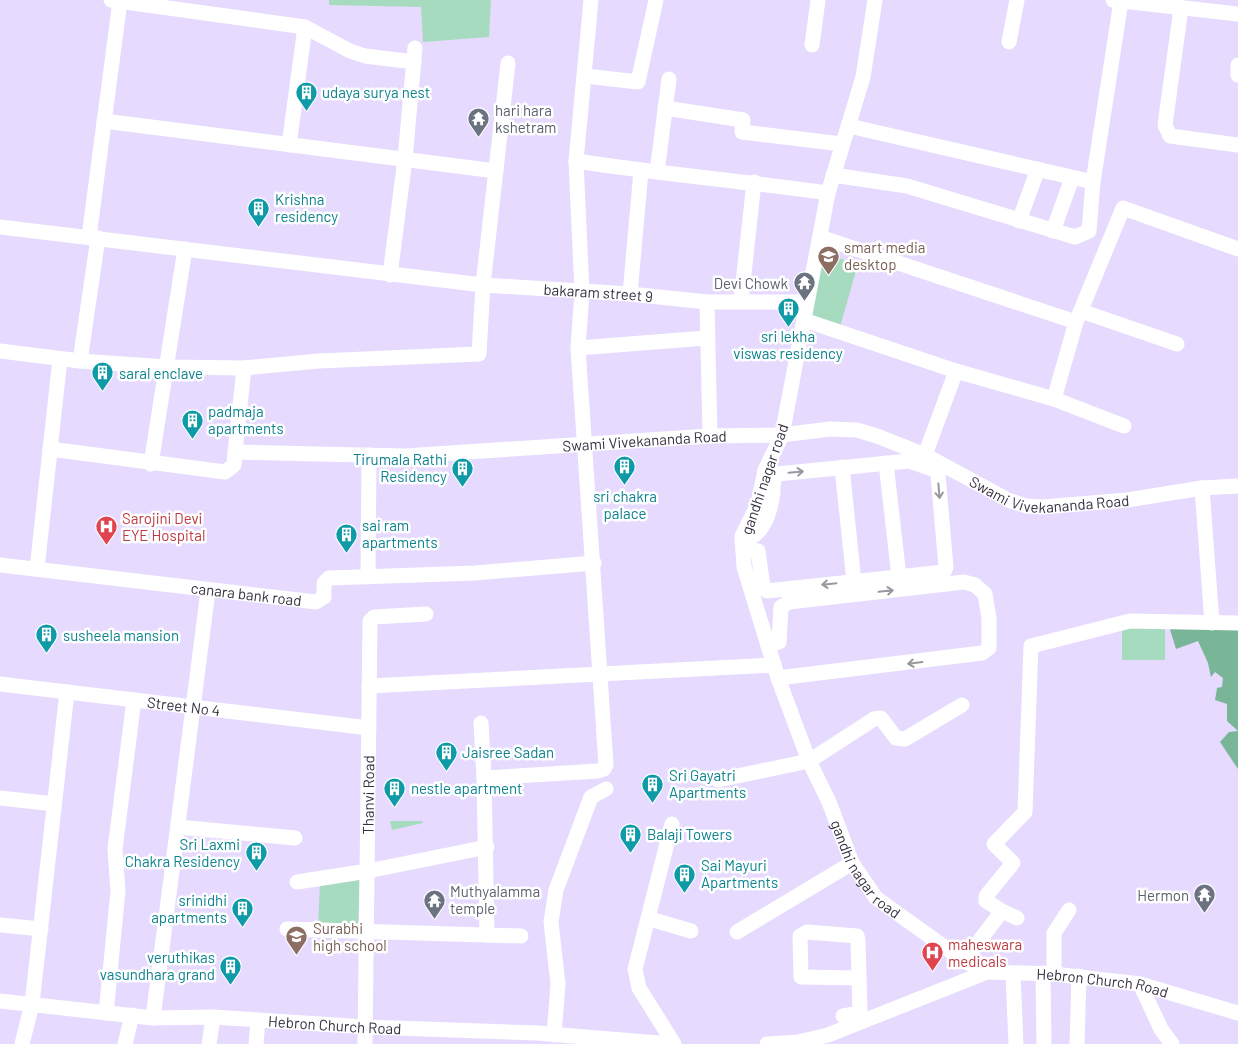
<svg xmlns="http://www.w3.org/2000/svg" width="1238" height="1044" font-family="Barlow,sans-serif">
<rect width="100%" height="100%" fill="#e6dafe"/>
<g fill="#a7dbc0">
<path d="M329,0H491L489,37L423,42L421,7L329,5Z"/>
<path d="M825,254L858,264L840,327L806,318Z"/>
<path d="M1165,624V660H1122V625Z"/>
<path d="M390,821H422L423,823L392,830Z"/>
<path d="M360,875L358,928L318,926L320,884Z"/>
</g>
<g fill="#79b597">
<path d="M1169,626H1238V731L1227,721V704L1215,700L1217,688L1222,687L1223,678L1215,672L1211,677L1208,663L1198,641L1176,649Z"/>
<path d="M1238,731V769L1220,742L1229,732Z"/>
</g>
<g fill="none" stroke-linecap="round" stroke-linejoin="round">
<g stroke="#fff" stroke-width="15">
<path d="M111,0L305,27L289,145"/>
<path id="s1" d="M875,0L863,77L828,193L782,435L765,470L758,504L742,536L744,567L778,678L809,761L829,802L852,863L876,898L964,961L987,972"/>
<path d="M1113,0L1238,14"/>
<path d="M1181,8L1165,125L1170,136L1238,145"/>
<path d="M305,27L350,51L365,56L414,62"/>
<path d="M1009,42L1017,0"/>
<path d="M812,45L818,0"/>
<path d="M1238,65V75"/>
<path d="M585,76L638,82L656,0"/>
<path d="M665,108L743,120L742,132L842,144"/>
<path d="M104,121L496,171"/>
<path d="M849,126L1093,182"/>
<path d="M576,161C660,174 744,181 828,193"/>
<path d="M657,172L669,79"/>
<path d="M833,175L907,186L1075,237L1089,231L1093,182L1121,1"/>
<path d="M1019,221L1038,169"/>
<path id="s2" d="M0,227L483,285L630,294L707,302H807"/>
<path d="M1053,231L1072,178"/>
<path d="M89,237L120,1"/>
<path d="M820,237L1076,322"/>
<path d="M390,275L405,159L415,48"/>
<path d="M630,294L641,171"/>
<path d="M741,301L754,182"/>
<path d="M707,302L710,436"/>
<path d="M1081,311L1177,344"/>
<path d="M804,320L956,371L1054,399L1124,426"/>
<path d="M578,348L706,338"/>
<path d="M0,351L80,361L167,367L244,368L319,361L479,354L483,285L508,63"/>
<path d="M80,361L98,238"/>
<path d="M1054,399L1076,322L1123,208L1238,249"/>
<path id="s3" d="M50,449L225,472L234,465L235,452L405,456L710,436L782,435L830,429L857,430L877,436L925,455L1008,500L1026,506L1043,507L1127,500L1202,488L1238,486"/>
<path d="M235,452L244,368"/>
<path d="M925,455L956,371"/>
<path d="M886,463L899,577"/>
<path d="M151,464L185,249"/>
<path d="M842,467L854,582"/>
<path d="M1202,488L1212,623"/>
<path d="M742,541C764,536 770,513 773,493C773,486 772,480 777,474L909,461L935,470L938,475L946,567L944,572L767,591L763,587L758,551L743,549"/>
<path id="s4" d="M0,565L316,602L324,597V583L329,578L475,573L594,563"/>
<path d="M37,569L60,359"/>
<path d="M368,577L369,455"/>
<path d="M768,645L779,642L781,607L789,602L964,582L975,585L985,594L989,618V648L982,653L778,678"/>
<path id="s5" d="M0,684L369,728"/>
<path d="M369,686L774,665"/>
<path d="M481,723L484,778"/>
<path d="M718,780L809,761L874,719L881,718L896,738L905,739L962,705"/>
<path d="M0,798L54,804"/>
<path d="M672,824L635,969L639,988L674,1044"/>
<path d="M178,827L295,838"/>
<path d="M297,882L368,871L487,847"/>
<path d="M1002,911L1017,918"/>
<path d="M650,919L691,931"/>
<path d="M0,925L41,929"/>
<path d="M287,929L521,936"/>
<path d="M737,932L852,863"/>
<path d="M487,935L484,778L598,771L604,769L606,765L578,348L582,292L576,161L591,0"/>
<path d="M964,961L1002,911L986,901V896L1013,863L994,844L1025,812L1031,646L1130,621L1238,623"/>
<path d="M1043,973L1044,1044"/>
<path d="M1013,974L1016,1044"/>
<path d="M1054,974V933L1069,910"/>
<path d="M859,978L801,977L800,936L807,932L857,936L858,940L860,1013V1022"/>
<path d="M1140,984L1161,1029L1172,1044"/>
<path id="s6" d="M0,1001L153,1018L213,1017L366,1027L537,1033L671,1044"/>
<path d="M106,1013L118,891L115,849L134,700"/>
<path d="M843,1016L860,1013"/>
<path d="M153,1018L208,591"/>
<path d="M554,1035L558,984L551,922L556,890L591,797L606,789"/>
<path d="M22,1044L32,1004L67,692"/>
<path d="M125,1044L132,1015"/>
<path d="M209,1044L213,1017"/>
<path d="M256,1044L258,1020"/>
<path id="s7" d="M365,1044L370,621L374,617L426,614"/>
<path id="s8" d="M767,1044L798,1042L828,1035L987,972L1054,974L1140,984L1238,1013"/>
<path d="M1077,1044L1079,976"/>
</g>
</g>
<defs><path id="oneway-shaft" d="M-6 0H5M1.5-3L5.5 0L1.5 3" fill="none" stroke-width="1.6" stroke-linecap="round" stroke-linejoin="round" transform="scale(1.25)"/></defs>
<g stroke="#9a989f">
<use href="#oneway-shaft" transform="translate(796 472) rotate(-5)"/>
<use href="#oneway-shaft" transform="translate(939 491) rotate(85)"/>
<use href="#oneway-shaft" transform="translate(829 584) rotate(174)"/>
<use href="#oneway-shaft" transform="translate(886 591) rotate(-6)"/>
<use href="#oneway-shaft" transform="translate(915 663) rotate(173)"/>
</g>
<defs>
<symbol id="building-pin" viewBox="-11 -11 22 30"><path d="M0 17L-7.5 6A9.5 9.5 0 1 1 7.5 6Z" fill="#0f9aa8" stroke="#fff"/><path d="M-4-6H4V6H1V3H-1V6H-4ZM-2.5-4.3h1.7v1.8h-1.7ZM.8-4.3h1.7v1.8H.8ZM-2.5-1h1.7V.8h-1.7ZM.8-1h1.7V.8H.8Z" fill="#fff"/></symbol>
<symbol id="temple-pin" viewBox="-11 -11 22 30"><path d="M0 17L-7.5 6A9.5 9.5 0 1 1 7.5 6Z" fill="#6b7280" stroke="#fff"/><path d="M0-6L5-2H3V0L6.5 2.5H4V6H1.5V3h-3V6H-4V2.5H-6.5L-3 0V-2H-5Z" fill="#fff"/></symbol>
<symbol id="university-pin" viewBox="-11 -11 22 30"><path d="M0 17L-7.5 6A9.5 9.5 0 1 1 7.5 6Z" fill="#8d6e63" stroke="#fff"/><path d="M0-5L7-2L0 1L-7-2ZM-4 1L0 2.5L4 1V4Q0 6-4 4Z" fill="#fff"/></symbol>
<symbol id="hospital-pin" viewBox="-11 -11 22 30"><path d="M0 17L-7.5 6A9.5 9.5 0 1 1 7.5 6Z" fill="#e0444e" stroke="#fff"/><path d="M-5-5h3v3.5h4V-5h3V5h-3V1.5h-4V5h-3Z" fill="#fff"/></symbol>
<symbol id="school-pin" viewBox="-11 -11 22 30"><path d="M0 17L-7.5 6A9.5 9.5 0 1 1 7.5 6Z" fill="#8d6e63" stroke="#fff"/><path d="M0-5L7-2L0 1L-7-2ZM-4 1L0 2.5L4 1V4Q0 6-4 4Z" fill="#fff"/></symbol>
</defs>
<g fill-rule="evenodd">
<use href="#building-pin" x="294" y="80" width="25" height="34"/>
<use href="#temple-pin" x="466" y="106" width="25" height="34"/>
<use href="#building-pin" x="246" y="196" width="25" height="34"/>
<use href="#university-pin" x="816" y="244" width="25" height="34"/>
<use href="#temple-pin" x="792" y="270" width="25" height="34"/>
<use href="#building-pin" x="776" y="296" width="25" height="34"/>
<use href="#building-pin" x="90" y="360" width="25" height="34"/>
<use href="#building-pin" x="180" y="408" width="25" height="34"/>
<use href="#building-pin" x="612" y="454" width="25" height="34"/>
<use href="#building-pin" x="450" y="456" width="25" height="34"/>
<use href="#hospital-pin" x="94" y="514" width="25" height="34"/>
<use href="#building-pin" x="334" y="522" width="25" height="34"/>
<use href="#building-pin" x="34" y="622" width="25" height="34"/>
<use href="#building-pin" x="434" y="740" width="25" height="34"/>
<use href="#building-pin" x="640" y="772" width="25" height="34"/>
<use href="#building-pin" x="382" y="776" width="25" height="34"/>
<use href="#building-pin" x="618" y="822" width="25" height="34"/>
<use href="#building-pin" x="244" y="840" width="25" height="34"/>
<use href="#building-pin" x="672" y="862" width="25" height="34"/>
<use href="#temple-pin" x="1192" y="882" width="25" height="34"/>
<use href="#temple-pin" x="422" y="888" width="25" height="34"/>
<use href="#building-pin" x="230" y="896" width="25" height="34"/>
<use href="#school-pin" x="284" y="924" width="25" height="34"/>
<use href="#hospital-pin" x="920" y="940" width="25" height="34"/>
<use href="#building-pin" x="218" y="954" width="25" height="34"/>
</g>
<g text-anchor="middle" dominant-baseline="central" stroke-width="5" stroke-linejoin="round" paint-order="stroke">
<g font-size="15" fill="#0d838f" stroke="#fff" text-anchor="start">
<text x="322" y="92">udaya surya nest</text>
<text x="275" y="199">Krishna<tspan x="275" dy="17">residency</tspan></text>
<text x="788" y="336" text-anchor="middle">sri lekha<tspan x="788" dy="17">viswas residency</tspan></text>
<text x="119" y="373">saral enclave</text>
<text x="208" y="411">padmaja<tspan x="208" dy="17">apartments</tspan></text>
<text x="447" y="459" text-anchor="end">Tirumala Rathi<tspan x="447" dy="17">Residency</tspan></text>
<text x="625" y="496" text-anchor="middle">sri chakra<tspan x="625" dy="17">palace</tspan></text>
<text x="362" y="525">sai ram<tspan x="362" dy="17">apartments</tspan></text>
<text x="63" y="635">susheela mansion</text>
<text x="462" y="752">Jaisree Sadan</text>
<text x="669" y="775">Sri Gayatri<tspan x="669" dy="17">Apartments</tspan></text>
<text x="411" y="788">nestle apartment</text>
<text x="647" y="834">Balaji Towers</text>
<text x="240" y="844" text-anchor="end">Sri Laxmi<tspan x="240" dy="17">Chakra Residency</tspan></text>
<text x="701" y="865">Sai Mayuri<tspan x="701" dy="17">Apartments</tspan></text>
<text x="227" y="900" text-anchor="end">srinidhi<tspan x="227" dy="17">apartments</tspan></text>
<text x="215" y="957" text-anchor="end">veruthikas<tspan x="215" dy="17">vasundhara grand</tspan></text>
</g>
<g font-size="15" fill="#5b616d" stroke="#fff" text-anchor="start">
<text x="495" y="110">hari hara<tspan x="495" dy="17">kshetram</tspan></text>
<text x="788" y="283" text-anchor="end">Devi Chowk</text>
<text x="450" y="891">Muthyalamma<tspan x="450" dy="17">temple</tspan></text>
<text x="1189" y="895" text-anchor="end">Hermon</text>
</g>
<g font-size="15" fill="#785e54" stroke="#fff" text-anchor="start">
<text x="844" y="247">smart media<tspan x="844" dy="17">desktop</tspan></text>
<text x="313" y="928">Surabhi<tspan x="313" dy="17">high school</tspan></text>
</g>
<g font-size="15" fill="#36313f" stroke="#fff">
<text stroke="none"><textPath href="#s2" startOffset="602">bakaram street 9</textPath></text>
<text stroke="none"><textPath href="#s3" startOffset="611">Swami Vivekananda Road</textPath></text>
<text transform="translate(764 479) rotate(-71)">gandhi nagar road</text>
<text stroke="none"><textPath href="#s3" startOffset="1031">Swami Vivekananda Road</textPath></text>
<text stroke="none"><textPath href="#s4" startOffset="248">canara bank road</textPath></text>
<text stroke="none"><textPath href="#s5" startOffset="185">Street No 4</textPath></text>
<text stroke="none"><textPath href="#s7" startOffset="249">Thanvi Road</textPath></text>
<text stroke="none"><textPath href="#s1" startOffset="914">gandhi nagar road</textPath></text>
<text stroke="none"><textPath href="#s8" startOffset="349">Hebron Church Road</textPath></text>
<text stroke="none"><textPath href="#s6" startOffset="336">Hebron Church Road</textPath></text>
</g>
<g font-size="15" fill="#be3a42" stroke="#fff" text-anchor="start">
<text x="122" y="518">Sarojini Devi<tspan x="122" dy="17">EYE Hospital</tspan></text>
<text x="948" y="944">maheswara<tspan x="948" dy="17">medicals</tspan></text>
</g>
</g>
</svg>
